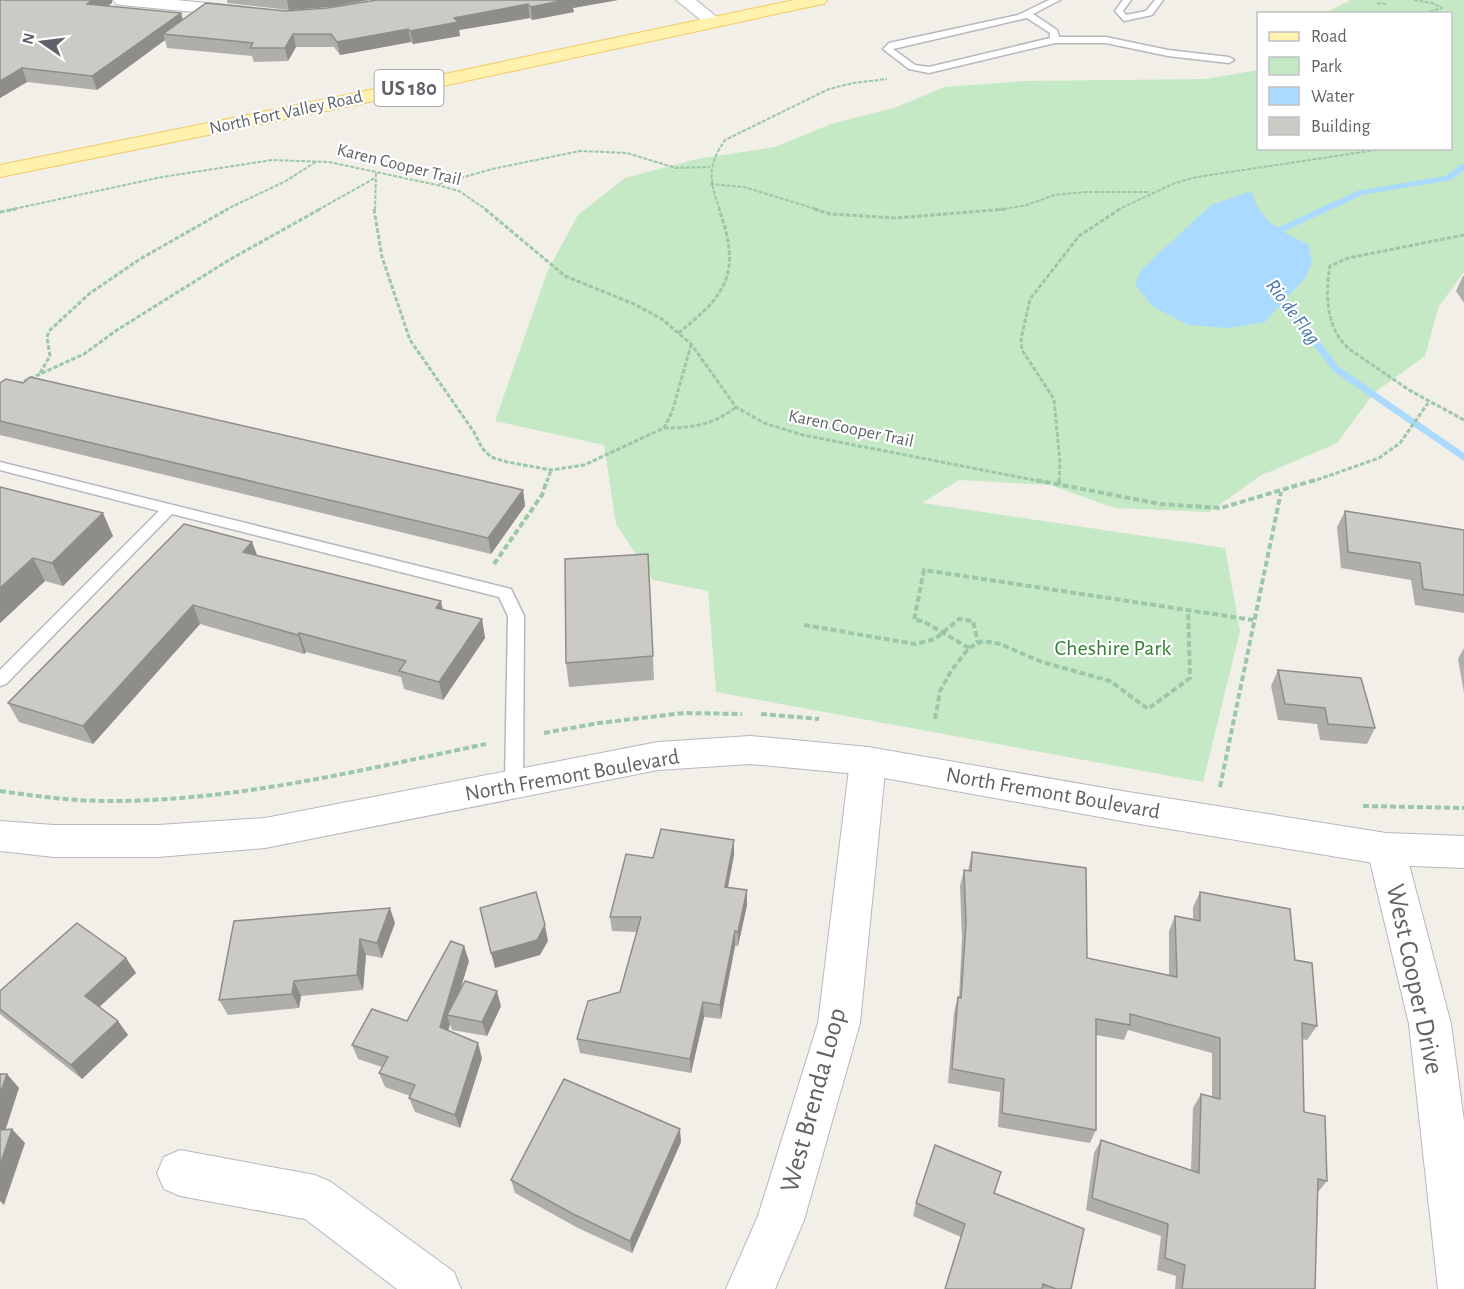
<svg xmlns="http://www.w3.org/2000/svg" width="1464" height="1289" font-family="'Alegreya Sans',sans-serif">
<rect width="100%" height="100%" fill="#f1efe8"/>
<path fill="#c5e8c5" d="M1351,0H1464V272L1439,306L1425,356L1374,393L1337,443L1260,476L1209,512L1115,508L1050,485L959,480L922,503L1225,548L1240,631L1203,782L716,692L708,591L653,580L616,524L604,445L495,421L548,270L578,215L625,178L697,159L775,147L831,124L894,108L945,87L1025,81L1205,79L1258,70V148H1450V14L1325,13Z"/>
<path fill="#aadaff" d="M1251,191C1261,223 1280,230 1309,245L1312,263L1306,277L1265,322L1229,328L1188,325L1152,306L1135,284L1141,270L1211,205Z"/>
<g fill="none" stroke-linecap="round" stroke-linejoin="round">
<g fill="#aadaff" fill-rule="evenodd">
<path d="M1461,164H1464V170L1451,180L1362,195L1283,232L1274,245L1267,243L1277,228L1357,191L1446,176Z"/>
<path d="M1275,285L1278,286L1339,367L1464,453V461L1333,371L1271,288Z"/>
</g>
<defs>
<g id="service">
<path d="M1049,0H1060L1033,14L1057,30L1059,37H1106L1168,50L1229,57L1234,60L1229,63L1168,56L1106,43H1055L929,73L909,69L883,49L889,43L1018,15ZM1027,18L1050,33V38L929,67L915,65L893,49Z"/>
<path d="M1123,0H1131L1123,11L1126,15L1146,11L1155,0H1163L1152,15L1124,21L1115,11Z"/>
<path d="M0,462L511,589L524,616L523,783L520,788L514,790L508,788L505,783L508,616L499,597L172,514L6,684L0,686V670L159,511L0,470Z"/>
</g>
<g id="minor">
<path d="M113,0H176L246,7L252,8L255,12L252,16L246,17L122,5L116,4Z"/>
<path d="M676,0H696L722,21L719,25H707Z"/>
<path d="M868,747L881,751L886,761L860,1023L804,1220L775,1289H726L758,1216L818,1023L850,761L855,751Z"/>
<path d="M1386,833L1399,838L1405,849L1451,1024L1464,1121V1289H1438L1409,1024L1367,849L1373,838Z"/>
<path d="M180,1150L315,1175L331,1182L454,1272L461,1289H397L305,1219L180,1196L164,1189L157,1173L164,1157Z"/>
</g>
<path id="tertiary" d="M750,736L868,747L1122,791L1386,833L1464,836V868L1386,865L1122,821L868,775L750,764L658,770L265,848L158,857H54L0,851V821L54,825H158L265,818L658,742Z"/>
<path id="primary" d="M794,0H827L824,4L818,5L341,108L0,177V165L341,96Z"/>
</defs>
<use href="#service" stroke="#b5b8bc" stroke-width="3"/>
<use href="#minor" stroke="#b5b8bc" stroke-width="2"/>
<use href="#tertiary" stroke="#b5b8bc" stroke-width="2"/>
<use href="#primary" stroke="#f2c960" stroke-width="2"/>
<g stroke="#9cc7a9" stroke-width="2" stroke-dasharray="4 1.5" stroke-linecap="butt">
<path d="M1414,0L1432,3L1442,8L1421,14"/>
<path d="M1377,3L1386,4"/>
<path d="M439,184L492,169L580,151L627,153L676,168L710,167"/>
<path d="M710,184L744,187L819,210"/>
<path d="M9,210L162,177L272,160L329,162L437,185L459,191L487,210"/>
<path d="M225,210L286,181L317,161"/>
<path d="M318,210L375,178"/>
<path d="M375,210L376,172"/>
<path d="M720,210C709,181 707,166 725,140L829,89L853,83L887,79"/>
<path d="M998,210L1027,205L1054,195L1085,192H1150"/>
<path d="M1117,210L1175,183L1197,177L1389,148"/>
</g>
<g stroke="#9cc7a9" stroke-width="3" stroke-dasharray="4.5 2" stroke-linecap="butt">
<path d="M374,209L382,257L410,340L474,432L482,448L491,457L507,462L551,470L584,465L664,428L672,412L691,345"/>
<path d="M485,209L565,276L634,304L662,319L691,344L736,407L764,423L803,435L1044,482"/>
<path d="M814,209L831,214L896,218L1007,209"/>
<path d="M0,212L16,209"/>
<path d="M1464,235L1348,258L1330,266C1325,295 1326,328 1349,349L1409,390L1464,420"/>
<path d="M678,333C729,294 741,270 719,209"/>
<path d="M40,373L50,356L47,337L49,331L89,294L140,259L228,209"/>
<path d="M18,384L84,354L117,330L229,260L320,209"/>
<path d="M664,428C693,428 713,425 736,407"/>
<path d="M547,482L551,470"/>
<path d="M1059,482L1060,463L1054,399L1022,350L1021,339L1030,299L1079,236L1120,209"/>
<path d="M1311,482L1379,458L1400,443L1428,403"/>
</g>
<g stroke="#9cc7a9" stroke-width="4" stroke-dasharray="6 3" stroke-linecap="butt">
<path d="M1036,480L1160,504L1221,508L1315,480"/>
<path d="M1059,485V480"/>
<path d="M494,564L542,495L547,480"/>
<path d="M804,625L915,644L935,639L959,619L973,621L978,643"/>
<path d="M969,648L923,621L914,620L924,570L1253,620"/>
<path d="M761,714L819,719"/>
<path d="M935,719L940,691L951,671L969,648L983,641L1000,644L1042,662L1110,681L1148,709L1190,678L1188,610"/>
<path d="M544,733L599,723L684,713L742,714"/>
<path d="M1220,787L1281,492"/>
<path d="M0,791C41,797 81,802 122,801C245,799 366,769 486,744"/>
<path d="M1363,806L1464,808"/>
</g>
<use href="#service" fill="#fff" fill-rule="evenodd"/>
<use href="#minor" fill="#fff" fill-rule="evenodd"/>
<use href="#tertiary" fill="#fff" fill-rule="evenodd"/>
<use href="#primary" fill="#fff2af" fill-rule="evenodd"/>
</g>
<g fill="#afaea9">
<path d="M0,0L112,3L107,6L183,20L286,11L618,0L573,8L574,12L532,20L530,18L459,30L460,36L413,44L411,42L340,55L334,47H296L288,61L254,62L252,56L167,48L165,40L97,90L27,82L0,98Z"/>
<path d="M227,0H369L329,7L289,10L227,3Z"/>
<path d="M1463,276H1464V303L1456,291Z"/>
<path d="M0,383L523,490L525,506L491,554L0,435Z"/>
<path d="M0,487L113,536L63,586L45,581L0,623Z"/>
<path d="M1345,511L1464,530V613L1415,605L1411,580L1341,568L1337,527Z"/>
<path d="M252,542L257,555L443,609L482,619L485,638L443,700L404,689L401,677L306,652L304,654L200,624L93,744L19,722L8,703Z"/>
<path d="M648,554L654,680L569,687L566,663Z"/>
<path d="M1464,648V693L1458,659Z"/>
<path d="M1278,670L1375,728L1367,744L1320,740L1317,724L1278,720L1271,686Z"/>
<path d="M734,840V855L728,887L747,905L738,946H735L721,1019L704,1017L691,1073L580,1053L577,1039L620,992L637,932L612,931L610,917L653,858Z"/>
<path d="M972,852L1087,958L1169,975V931L1175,916L1193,919V907L1200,892L1295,960L1317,1026L1307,1040L1302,1039L1304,1112L1327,1181L1318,1192L1315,1289H1175L1176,1276L1157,1270L1161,1236L1086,1210L1094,1153L1101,1140L1191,1170L1193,1108L1201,1094L1212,1097V1053L1128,1030L1124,1040L1096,1035V1130L1090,1143L998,1127L1000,1092L948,1083L954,1012L958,997L959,998L962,938L960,886L964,870L968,871Z"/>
<path d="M395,923L382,958L366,955L363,990L301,996L299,1008L228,1015L219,1000Z"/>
<path d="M126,958L136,973L99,1007L128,1035L82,1079L0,1014V991Z"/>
<path d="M469,961L459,993L501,1006L487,1036L452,1030L450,1024L448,1031L482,1058L460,1128L415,1112L409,1098L410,1096L385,1087L379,1073L382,1067L358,1059L352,1045L407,1021Z"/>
<path d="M681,1142L632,1253L578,1228L515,1193L511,1180Z"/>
<path d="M994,1193L1071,1289H945L961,1237L913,1216L916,1203Z"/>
</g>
<g fill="#8f8d8a">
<path d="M92,0H112V3L91,17L87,4Z"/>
<path d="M287,0H369L329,7L289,10Z"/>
<path d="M565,0H618L573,8L574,12L532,20L531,7Z"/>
<path d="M528,4L530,18L459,30L460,36L413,44L410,31L454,18Z"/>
<path d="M181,13L185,26L163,34L165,40L97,90L92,76Z"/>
<path d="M408,29L411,42L340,55L337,42Z"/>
<path d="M293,34L296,47L288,61L285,48Z"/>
<path d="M22,68L27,82L0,98V81Z"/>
<path d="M523,490L525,506L491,554L488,538Z"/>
<path d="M103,513L113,536L63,586L52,563Z"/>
<path d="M252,542L259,561L243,552Z"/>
<path d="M33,558L45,581L0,623V588Z"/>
<path d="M441,601L445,620L436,608Z"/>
<path d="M193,605L200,624L93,744L83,726Z"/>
<path d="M482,619L485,638L443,700L439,682Z"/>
<path d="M299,633L306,652L304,654L298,635Z"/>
<path d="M734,840V855L725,902V887Z"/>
<path d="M747,890V905L738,946V932Z"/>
<path d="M390,908L395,923L382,958L377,943Z"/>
<path d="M545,925L548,941L540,955L495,968L491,953Z"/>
<path d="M735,931V946L721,1019L720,1005Z"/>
<path d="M360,939L366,955L363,990L357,975Z"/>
<path d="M464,946L469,961L452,1016L447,1015L450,1024L445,1042L440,1027Z"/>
<path d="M126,958L136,973L95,1011L85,996Z"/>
<path d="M294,981L301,996L299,1008L292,994Z"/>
<path d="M497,991L501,1006L487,1036L482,1022Z"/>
<path d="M703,1002L704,1017L691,1073L690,1059Z"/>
<path d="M118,1021L128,1035L82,1079L71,1065Z"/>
<path d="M478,1043L482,1058L460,1128L455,1115Z"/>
<path d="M7,1074L19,1088L1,1144L0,1143V1094Z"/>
<path d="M12,1129L25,1143L4,1205L0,1201V1165Z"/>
<path d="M680,1129L681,1142L632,1253L630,1241Z"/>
</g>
<g fill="#cccac5" stroke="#8f8d8a" stroke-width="1.5">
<path d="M0,0H92L87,4L181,13L92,76L22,68L0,81Z"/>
<path d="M377,0H565L531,7L528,4L454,18L458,22L410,31L408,29L337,42L331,34H293L285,48H250L253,43L163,34L206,3L286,11L327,8Z"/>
<path d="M30,377L523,490L488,538L0,421V383L6,379L23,383Z"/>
<path d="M0,487L103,513L52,563L33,558L0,588Z"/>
<path d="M1345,511L1464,530V595L1423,589L1420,563L1348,552Z"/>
<path d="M184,524L252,542L243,552L441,601L436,608L482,619L439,682L399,671L406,661L299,633L298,635L193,605L83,726L8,703Z"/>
<path d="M648,554L653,656L566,663L565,559Z"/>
<path d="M1278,670L1361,678L1375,728L1328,724L1325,708L1285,704Z"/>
<path d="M661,829L734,840L725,887L747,890L738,932L735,931L720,1005L703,1002L690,1059L577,1039L588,1001L620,992L641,917H610L626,854L653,858Z"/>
<path d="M972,852L1086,868L1087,958L1177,977L1175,916L1200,921V892L1290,909L1295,960L1312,963L1317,1026L1302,1023L1304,1112L1325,1116L1327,1181L1318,1179L1315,1289H1182L1185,1265L1165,1258L1168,1224L1092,1198L1101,1140L1199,1173L1201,1094L1220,1099V1038L1130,1014V1025L1096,1019V1130L1002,1113L1004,1079L952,1069L958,997L961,998L966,923L964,870L971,871Z"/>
<path d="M536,892L545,925L537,940L491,953L480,908Z"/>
<path d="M390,908L377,943L360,939L357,975L294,981L292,994L219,1000L234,921Z"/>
<path d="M77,923L126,958L85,996L118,1021L71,1065L0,1009V991Z"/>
<path d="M451,941L464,946L440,1027L478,1043L455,1115L409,1098L415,1085L379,1073L388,1057L352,1045L372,1009L407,1021Z"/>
<path d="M465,981L497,991L482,1022L447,1015Z"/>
<path d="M0,1074H7L0,1094Z"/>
<path d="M564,1079L680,1129L630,1241L575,1215L511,1180Z"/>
<path d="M12,1129L0,1165V1130Z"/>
<path d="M935,1145L1001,1172L994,1193L1084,1229L1071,1289H1056L1043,1284L1042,1289H945L965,1224L916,1203Z"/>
</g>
<g text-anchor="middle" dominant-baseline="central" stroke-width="4.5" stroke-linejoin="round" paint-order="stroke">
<g font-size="18" fill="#5f6368" stroke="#fff">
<text transform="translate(286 113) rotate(-12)">North Fort Valley Road</text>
<text transform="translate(399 165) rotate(14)">Karen Cooper Trail</text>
<text transform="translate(851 429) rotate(12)">Karen Cooper Trail</text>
</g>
<g font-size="20" font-style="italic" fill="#4174aa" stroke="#fff">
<text transform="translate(1293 312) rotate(53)">Rio de Flag</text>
</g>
<rect fill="#fff" stroke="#8f9295" stroke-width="1.5" x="374.5" y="70" width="69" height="36" rx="4.5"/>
<g font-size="21" font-weight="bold" fill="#5f6368">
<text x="409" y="88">US 180</text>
</g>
<g font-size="22" fill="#348238" stroke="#fff">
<text x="1113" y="648">Cheshire Park</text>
</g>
<g font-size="22" fill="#5f6368" stroke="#fff">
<text transform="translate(572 775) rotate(-10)">North Fremont Boulevard</text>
<text transform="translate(1053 793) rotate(10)">North Fremont Boulevard</text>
</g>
<g font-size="27" fill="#5f6368" stroke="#fff">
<text transform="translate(1415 979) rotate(78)">West Cooper Drive</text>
<text transform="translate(813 1100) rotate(-75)">West Brenda Loop</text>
</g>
</g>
<rect x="1257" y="12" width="195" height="138" fill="#ffffff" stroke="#bfc1c3" stroke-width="1.5"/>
<rect x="1269" y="32" width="30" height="9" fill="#fff2af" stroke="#bfc1c3" stroke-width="1.5"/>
<text x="1311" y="42" font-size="18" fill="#5f6368">Road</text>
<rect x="1269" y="57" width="30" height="18" fill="#c5e8c5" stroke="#bfc1c3" stroke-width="1.5"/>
<text x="1311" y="72" font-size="18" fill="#5f6368">Park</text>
<rect x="1269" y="87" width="30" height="18" fill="#aadaff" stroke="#bfc1c3" stroke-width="1.5"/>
<text x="1311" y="102" font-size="18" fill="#5f6368">Water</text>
<rect x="1269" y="117" width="30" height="18" fill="#cccac5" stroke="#bfc1c3" stroke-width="1.5"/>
<text x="1311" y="132" font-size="18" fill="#5f6368">Building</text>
<g transform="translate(42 42) rotate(284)" stroke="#ffffff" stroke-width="4.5" paint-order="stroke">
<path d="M0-4.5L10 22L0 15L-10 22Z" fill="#5f6368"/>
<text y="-9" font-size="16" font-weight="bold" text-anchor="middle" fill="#5f6368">N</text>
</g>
</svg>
